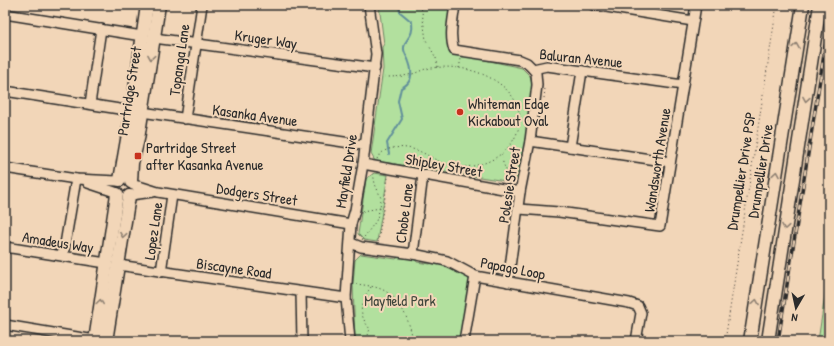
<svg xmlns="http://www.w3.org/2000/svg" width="834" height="346" font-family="'Patrick Hand',sans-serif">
<rect width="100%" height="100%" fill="#f2d6b8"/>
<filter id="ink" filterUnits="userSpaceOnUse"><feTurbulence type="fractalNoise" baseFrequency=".025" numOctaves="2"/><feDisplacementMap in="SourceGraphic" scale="8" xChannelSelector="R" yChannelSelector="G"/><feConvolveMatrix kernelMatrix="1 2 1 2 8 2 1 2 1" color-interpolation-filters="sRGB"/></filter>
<g filter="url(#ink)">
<g fill="#b2e09e" stroke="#6e8664">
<path d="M379,5H454L448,48L453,53L522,68L530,76L533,84L522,178L512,182L375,161L371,154L383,69L382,47L384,44Z"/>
<path d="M374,173L388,175L377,242L364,240L358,234L366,179Z"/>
<path d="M361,254L396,259L400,256L415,259L417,262L430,264L434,262L471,279L461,341H447L429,338V341H355L353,284L355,260Z"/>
<path d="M829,269V341H818Z"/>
</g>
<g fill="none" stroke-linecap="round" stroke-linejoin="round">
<path stroke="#62909b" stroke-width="2" d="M389,154L387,143L402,119L398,101L401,88C412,83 413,73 409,62C408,57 403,53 404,47C406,36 414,38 412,22L400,12L399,5"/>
<defs>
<g id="minor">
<path d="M455,5C453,20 449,36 454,50L520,60L527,63L533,69L547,66L683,85"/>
<path d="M594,5L693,21"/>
<path d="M5,14L142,36"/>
<path d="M154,38L375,68"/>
<path d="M5,91L132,111"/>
<path d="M90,104L101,29"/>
<path d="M142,112L364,145"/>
<path d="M185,119L202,5"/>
<path d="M530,141L670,162"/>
<path d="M570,147L582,71"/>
<path d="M363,164L520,192"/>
<path d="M5,168L76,179L117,181"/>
<path d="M88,183L115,192"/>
<path d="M133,185L142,187L158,192L351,224"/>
<path d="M131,195L153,192"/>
<path d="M519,209L559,212L660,226L696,5"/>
<path d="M351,243L361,247L413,254L447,261L475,276L629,303L638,306L641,313L636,341"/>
<path d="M5,247L106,263"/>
<path d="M413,254L423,175"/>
<path d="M63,256L76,179"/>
<path d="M118,265L346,298"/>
<path d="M161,272L172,195"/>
<path d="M508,282L520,192L530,141L537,85L536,73L533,69"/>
<path d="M301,292L302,341"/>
<path d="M5,325L95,340"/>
<path d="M350,341L346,298L351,224L355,210L363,164L376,54L369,5"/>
<path d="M464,341L475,276"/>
</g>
<g id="major">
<path d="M120,180L132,111L147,5"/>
<path d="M131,182L132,163L138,139L159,5"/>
<path d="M95,341L117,194"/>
<path d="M106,341L129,196"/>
<path d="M750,341L803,5"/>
<path d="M768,341L820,5"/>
</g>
</defs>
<use href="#minor" stroke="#2b2b2b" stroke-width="12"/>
<use href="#major" stroke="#2b2b2b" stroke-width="15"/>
<g stroke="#2b2b2b" stroke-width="1" stroke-dasharray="1 3" stroke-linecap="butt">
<path d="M421,5L426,40L436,58L438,67"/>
<path d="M377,8L392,5"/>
<path d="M459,68L461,59"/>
<path d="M544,98L545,88"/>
<path d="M502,154L503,163L511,181"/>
<path d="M377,159C384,144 408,146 421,152C430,156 438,162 448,165C476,172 509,158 518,130C522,118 519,106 512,96C493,71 455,63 426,69C421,70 417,73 412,74C402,77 392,77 382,77"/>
<path d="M507,173L516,175"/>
<path d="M363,211L380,208"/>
<path d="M362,240L376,221L380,208L381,198L375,184L373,173"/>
<path d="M378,242L388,178"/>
<path d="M356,284C364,285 373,286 381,289C400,297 410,321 413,341"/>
<path d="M371,287C360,302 357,313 370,329L368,334L371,341"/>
<path d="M375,341L380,340L384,341"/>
<path d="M429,341V338L447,341"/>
<path d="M725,341L777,5"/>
</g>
<use href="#minor" stroke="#f2d6b8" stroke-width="9"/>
<use href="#major" stroke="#f2d6b8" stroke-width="12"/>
<defs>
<path id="rail" d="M778,341L829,23"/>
</defs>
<use href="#rail" stroke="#2b2b2b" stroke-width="3.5"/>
<use href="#rail" stroke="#f2d6b8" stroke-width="2" stroke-dasharray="6" stroke-linecap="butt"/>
</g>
<defs><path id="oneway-chevron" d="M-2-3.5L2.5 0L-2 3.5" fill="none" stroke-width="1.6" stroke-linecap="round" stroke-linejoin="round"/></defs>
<g stroke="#8e8072">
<use href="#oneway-chevron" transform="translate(796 46) rotate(-81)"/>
<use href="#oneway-chevron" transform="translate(151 57) rotate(99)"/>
<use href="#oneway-chevron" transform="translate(806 99) rotate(99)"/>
<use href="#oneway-chevron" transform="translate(776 174) rotate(-81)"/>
<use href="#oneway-chevron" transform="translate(785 227) rotate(99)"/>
<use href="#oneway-chevron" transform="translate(123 235) rotate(99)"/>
<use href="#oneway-chevron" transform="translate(100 302) rotate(-82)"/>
<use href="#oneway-chevron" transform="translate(756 302) rotate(-81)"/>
</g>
</g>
<g fill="#c8321e" stroke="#f2d6b8" stroke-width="1.5">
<circle cx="460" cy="112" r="4"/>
<rect x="134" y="152" width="8" height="8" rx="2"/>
</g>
<g text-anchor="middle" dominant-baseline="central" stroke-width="4" stroke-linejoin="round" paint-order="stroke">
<g font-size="15" fill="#2b2b2b" stroke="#f2d6b8">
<text transform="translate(266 39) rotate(8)">Kruger Way</text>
<text transform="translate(581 58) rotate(6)">Baluran Avenue</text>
<text transform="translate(179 60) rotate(-82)">Topanga Lane</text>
<text transform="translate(129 91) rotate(-81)">Partridge Street</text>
<text transform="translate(255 115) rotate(8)">Kasanka Avenue</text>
<text transform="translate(657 160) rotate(-81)">Wandsworth Avenue</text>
<text transform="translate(444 165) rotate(10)">Shipley Street</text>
<text transform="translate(346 171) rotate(-81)">Mayfield Drive</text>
<text transform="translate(741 171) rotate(-81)">Drumpellier Drive PSP</text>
<text transform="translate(760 171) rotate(-81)">Drumpellier Drive</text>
<text transform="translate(509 185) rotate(-81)">Polesie Street</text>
<text transform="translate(257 194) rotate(9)">Dodgers Street</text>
<text transform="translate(404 213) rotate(-83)">Chobe Lane</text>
<text transform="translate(153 231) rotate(-82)">Lopez Lane</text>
<text transform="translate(58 242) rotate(9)">Amadeus Way</text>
<text transform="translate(234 268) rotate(8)">Biscayne Road</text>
<text transform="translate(513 268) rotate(11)">Papago Loop</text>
</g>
<g font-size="15" fill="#2b2b2b" stroke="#f2d6b8" text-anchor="start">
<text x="468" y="103">Whiteman Edge<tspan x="468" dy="17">Kickabout Oval</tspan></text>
<text x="146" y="147">Partridge Street<tspan x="146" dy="17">after Kasanka Avenue</tspan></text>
</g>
<g font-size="15" fill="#3f463c" stroke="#f2d6b8">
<text x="400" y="300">Mayfield Park</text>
</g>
</g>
<rect width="834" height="346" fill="none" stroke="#f2d6b8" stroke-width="20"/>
<rect x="10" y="10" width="814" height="326" fill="none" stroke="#2b2b2b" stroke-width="1.5" filter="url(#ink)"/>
<g transform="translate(796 308) rotate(189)" stroke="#f2d6b8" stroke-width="3" paint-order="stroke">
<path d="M0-3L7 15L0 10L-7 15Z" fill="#2b2b2b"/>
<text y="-6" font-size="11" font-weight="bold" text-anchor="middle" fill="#2b2b2b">N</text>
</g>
</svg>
